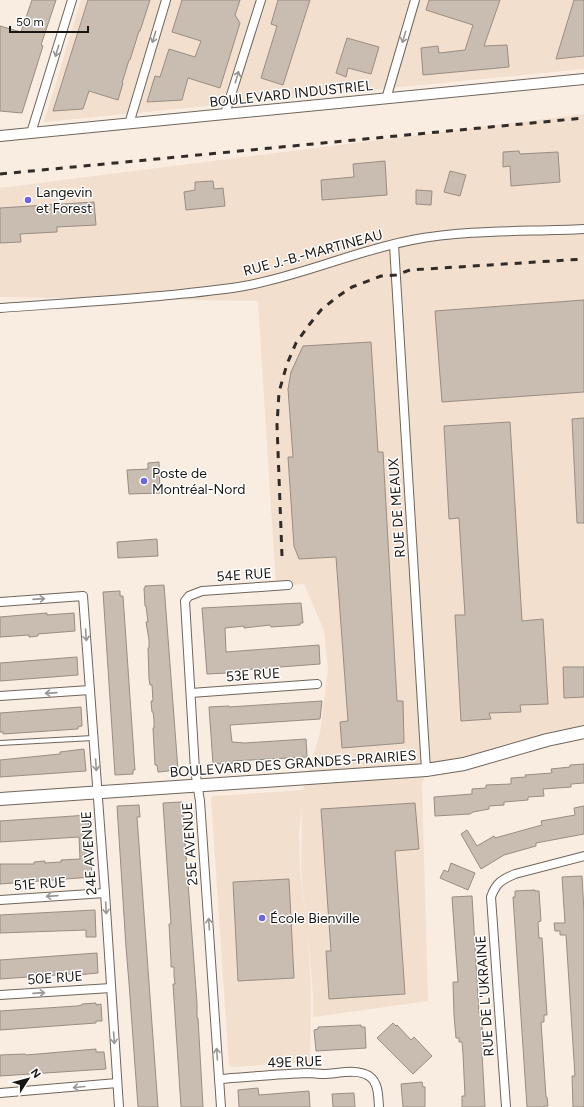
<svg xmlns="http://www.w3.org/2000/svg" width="584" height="1107" font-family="Figtree,sans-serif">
<rect width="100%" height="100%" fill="#f9ece1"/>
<g fill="#f2dfce" fill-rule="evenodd">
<path d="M81,0H584V69L44,122Z"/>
<path d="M584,114V733L427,770L422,784L428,1001L313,1017V996L308,933L311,993L310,1062L231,1067L229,1065L211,798L213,796L303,790L320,733L328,669L324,630L304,584L276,586L258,301L0,297V188ZM302,807L301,869L307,928L300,869L299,834Z"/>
</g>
<g fill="#c9bdb2" stroke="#998d83">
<path d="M32,0H56L41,45L43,46L22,113L0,111V26L21,32Z"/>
<path d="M88,0H150L140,31H139L130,60H129L122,83H123L118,100L89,91L83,109L53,111Z"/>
<path d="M182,0H240L235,15L240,23L220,88L188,78L182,100L147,102L155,76L160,77L169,49L195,57L201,41L172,32Z"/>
<path d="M278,0H310L283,85L261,78L277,26L271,24Z"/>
<path d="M429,0H500L484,46L507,45L509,67L423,75L421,48L438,46L439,53L465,50L473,25L426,10Z"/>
<path d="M574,0H584V56L556,59Z"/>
<path d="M347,38L379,47L371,74L348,68L346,77L336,73Z"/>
<path d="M519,151L520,154L558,152L560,182L511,186L510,166L503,167V152Z"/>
<path d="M385,161L387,195L322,200L321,180L354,177L353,164Z"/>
<path d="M450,171L466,175L460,196L444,192Z"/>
<path d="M213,181L214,189L223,188L225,206L186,210L184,192L195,190V182Z"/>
<path d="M416,190L432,191L431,205L416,204Z"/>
<path d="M94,202L96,225L57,227V232L20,234L21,242L0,243V208Z"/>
<path d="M584,300V392L442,402L435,311Z"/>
<path d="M371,342L378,452H383L397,701H403L404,743L342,748L340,722L348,721L336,557L299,559L294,546L288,457H293L288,389L291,372L303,346Z"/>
<path d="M584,418V523H577L572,419Z"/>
<path d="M510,422L522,621L543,619L548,704L520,705L521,712L489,713L491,719L461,721L455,615H465L459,518L449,519L444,426Z"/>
<path d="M159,462L160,493L129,494L127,470L148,469V463Z"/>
<path d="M157,539L158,556L118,558L117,542Z"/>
<path d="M164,585L178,770L158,772L157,765H155L153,728H154V720L153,712H152L151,701H153L152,685H150L149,679L148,648H149V640L146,622H148L146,606H145L144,588H145V586Z"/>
<path d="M120,591V596H123L135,770H133V774L115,775L103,592Z"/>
<path d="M301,603L303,623H300V625L271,627L270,625L244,628V626L225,628L226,652L319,645L320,664L227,671V673L207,674L202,608Z"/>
<path d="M47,613V615L74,613L75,631L38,634V636L29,637V635L0,637V617Z"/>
<path d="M77,657L78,675L0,681V663Z"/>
<path d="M563,667H584V697L564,698Z"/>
<path d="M322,701L320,719L230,725L232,742L245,743L306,739L307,757L233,761V763L213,764L209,707L229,706V707Z"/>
<path d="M81,707L82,726L78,727V729L3,734V732H0V713Z"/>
<path d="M84,749L86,771L0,777V760L60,754V752Z"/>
<path d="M584,764V783L571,784V787L543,789L544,796L528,797V800L504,802V805L489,806V809L473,812L470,814L435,816L434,797L472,794V789L486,788V785L511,784V778L526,777L525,775L552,773L551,769L570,767V765Z"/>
<path d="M182,802L197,1003V1018H198L203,1107H181L173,984H175L174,975V967H171V962L169,924H171L170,909L163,803Z"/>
<path d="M415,803L419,849L395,851L405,994L329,999L326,951H331L321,809Z"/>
<path d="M139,805L140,817H137L158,1107H138L129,983L126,947L117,806Z"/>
<path d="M584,806V834L536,843V846L504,855L481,869L461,834L467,830L477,846L494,836L495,838L542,825L541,821L575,815L574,808Z"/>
<path d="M88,815L92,877L0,884V864H34V862L45,861V863L61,862V860L80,859L79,837L0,842V821Z"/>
<path d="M451,863L475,873L468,890L440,878L444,870L448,872Z"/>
<path d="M582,876L584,912V1107H573L572,1076H575L566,935H560V931H555L554,923H565L562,877Z"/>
<path d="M289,879L294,978L238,981L233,882Z"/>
<path d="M535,890V891H539L541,921L538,922L539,938H542L547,1015H544V1022H541L546,1097H547L548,1106H544V1107H527L513,897H515V891Z"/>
<path d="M472,896L479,1013H481L484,1052L482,1053L485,1107H462V1096H465L463,1054L462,1042H459V1038H456L454,1015L453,982H458L452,897Z"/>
<path d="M95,910L96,937H86V930L0,933V915Z"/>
<path d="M97,953L98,973L77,975L70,974L0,979V960Z"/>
<path d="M96,1003V1005L101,1004L102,1021H96V1023L0,1030V1011L77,1006L82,1005V1004Z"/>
<path d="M393,1023L396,1026L397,1025L411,1040L414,1037L432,1056L413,1074L377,1038Z"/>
<path d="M361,1025V1027H365L366,1048L316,1051L314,1030L318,1029V1027Z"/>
<path d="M96,1049V1052H104L106,1069L0,1076V1055L25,1054L26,1055Z"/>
<path d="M422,1082L423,1087H425V1107H403L401,1084Z"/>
<path d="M258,1088L259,1095L309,1091L310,1107H239L238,1090Z"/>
<path d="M354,1093L355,1107H333L332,1094Z"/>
</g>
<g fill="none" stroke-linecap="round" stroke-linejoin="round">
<defs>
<path id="service" d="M0,743L93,738"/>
<g id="minor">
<path d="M386,99L415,0"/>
<path d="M225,114L261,0"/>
<path d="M129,124L166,0"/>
<path d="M31,133L72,0"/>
<path d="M394,245L426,770"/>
<path d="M0,308C53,304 106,301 160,296C188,293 216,291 244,286C301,276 355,251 412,240C468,229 527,232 584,229"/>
<path d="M0,602L83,596L105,893L119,1107"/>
<path d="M191,693L317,684"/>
<path d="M0,696L90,690"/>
<path d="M0,900L105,893"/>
<path d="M0,995L111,988"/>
<path d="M219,1079C249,1077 278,1074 308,1073C313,1073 318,1074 323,1074C337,1074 357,1068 369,1076C379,1083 378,1096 379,1107"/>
<path d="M0,1093L117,1083"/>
<path d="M221,1107L200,801L195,770L185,601L189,596L202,591L288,585"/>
<path d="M506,1107L491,897C496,883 501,880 515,874L584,856"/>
</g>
<path id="tertiary" d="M0,136L584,79"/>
<path id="secondary" d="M0,799L426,770L464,764L547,740L584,732"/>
</defs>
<use href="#service" stroke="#70655b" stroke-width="6"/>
<use href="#minor" stroke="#70655b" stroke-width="10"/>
<use href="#tertiary" stroke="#70655b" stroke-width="12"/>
<use href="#secondary" stroke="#70655b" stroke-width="14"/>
<use href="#service" stroke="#fff" stroke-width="4"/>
<use href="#minor" stroke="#fff" stroke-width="8"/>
<use href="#tertiary" stroke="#fff" stroke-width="10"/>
<use href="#secondary" stroke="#fff" stroke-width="12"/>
<g stroke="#312c28" stroke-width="3" stroke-dasharray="7 7" stroke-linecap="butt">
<path d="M0,174L584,118"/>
<path d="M282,556L277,425L279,392L287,364L296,343L309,325L321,310L337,297L352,287L381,276L396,275L410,270L584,259"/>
</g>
</g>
<defs><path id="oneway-shaft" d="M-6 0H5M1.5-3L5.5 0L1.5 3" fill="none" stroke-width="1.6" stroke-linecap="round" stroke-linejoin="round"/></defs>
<g stroke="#989694">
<use href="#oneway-shaft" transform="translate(154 37) rotate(107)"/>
<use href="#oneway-shaft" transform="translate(404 37) rotate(107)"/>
<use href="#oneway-shaft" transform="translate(57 51) rotate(107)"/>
<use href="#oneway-shaft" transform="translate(237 77) rotate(-73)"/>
<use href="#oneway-shaft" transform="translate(39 599) rotate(-4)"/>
<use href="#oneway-shaft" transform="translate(86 635) rotate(86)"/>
<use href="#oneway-shaft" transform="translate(51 693) rotate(176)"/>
<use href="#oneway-shaft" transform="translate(96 765) rotate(86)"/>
<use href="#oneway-shaft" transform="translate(52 896) rotate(176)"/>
<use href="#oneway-shaft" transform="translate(106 908) rotate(87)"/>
<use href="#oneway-shaft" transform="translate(209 924) rotate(-94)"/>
<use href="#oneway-shaft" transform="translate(39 993) rotate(-4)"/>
<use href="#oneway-shaft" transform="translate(114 1038) rotate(86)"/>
<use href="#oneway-shaft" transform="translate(217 1054) rotate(-94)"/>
<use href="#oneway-shaft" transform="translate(79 1087) rotate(175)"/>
</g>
<g fill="#6f64de" stroke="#fff" stroke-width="1.5">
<circle cx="28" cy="200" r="4"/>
<circle cx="144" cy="481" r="4"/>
<circle cx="262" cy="918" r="4"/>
</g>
<g text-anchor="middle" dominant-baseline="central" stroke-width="3" stroke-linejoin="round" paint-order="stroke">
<g font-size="14" fill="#1a1612" stroke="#fff">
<text transform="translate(291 94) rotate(-6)">BOULEVARD INDUSTRIEL</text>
<text transform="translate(313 253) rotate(-15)">RUE J.-B.-MARTINEAU</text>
<text transform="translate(397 508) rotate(-94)">RUE DE MEAUX</text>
<text transform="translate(244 575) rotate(-4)">54E RUE</text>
<text transform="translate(253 675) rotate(-4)">53E RUE</text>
<text transform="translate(293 764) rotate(-4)">BOULEVARD DES GRANDES-PRAIRIES</text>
<text transform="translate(190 844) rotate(-94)">25E AVENUE</text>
<text transform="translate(89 853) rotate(-94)">24E AVENUE</text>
<text transform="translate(40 884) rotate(-4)">51E RUE</text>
<text transform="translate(55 978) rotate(-4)">50E RUE</text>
<text transform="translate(485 996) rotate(-94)">RUE DE L'UKRAINE</text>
<text transform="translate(295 1062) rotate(-2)">49E RUE</text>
</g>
<g font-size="14" fill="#1a1612" stroke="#fff" text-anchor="start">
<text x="36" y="192">Langevin<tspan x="36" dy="16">et Forest</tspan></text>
<text x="152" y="473">Poste de<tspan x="152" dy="16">Montréal-Nord</tspan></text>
<text x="270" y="918">École Bienville</text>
</g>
</g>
<g transform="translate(28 1079) rotate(54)" stroke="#ffffff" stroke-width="3" paint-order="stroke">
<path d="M0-3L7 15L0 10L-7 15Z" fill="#1a1612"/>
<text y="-6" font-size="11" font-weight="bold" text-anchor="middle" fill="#1a1612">N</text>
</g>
<path d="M10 26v6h78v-6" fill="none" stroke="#1a1612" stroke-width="2"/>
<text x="16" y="26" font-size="12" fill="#1a1612" stroke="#ffffff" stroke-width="3" paint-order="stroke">50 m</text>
</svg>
